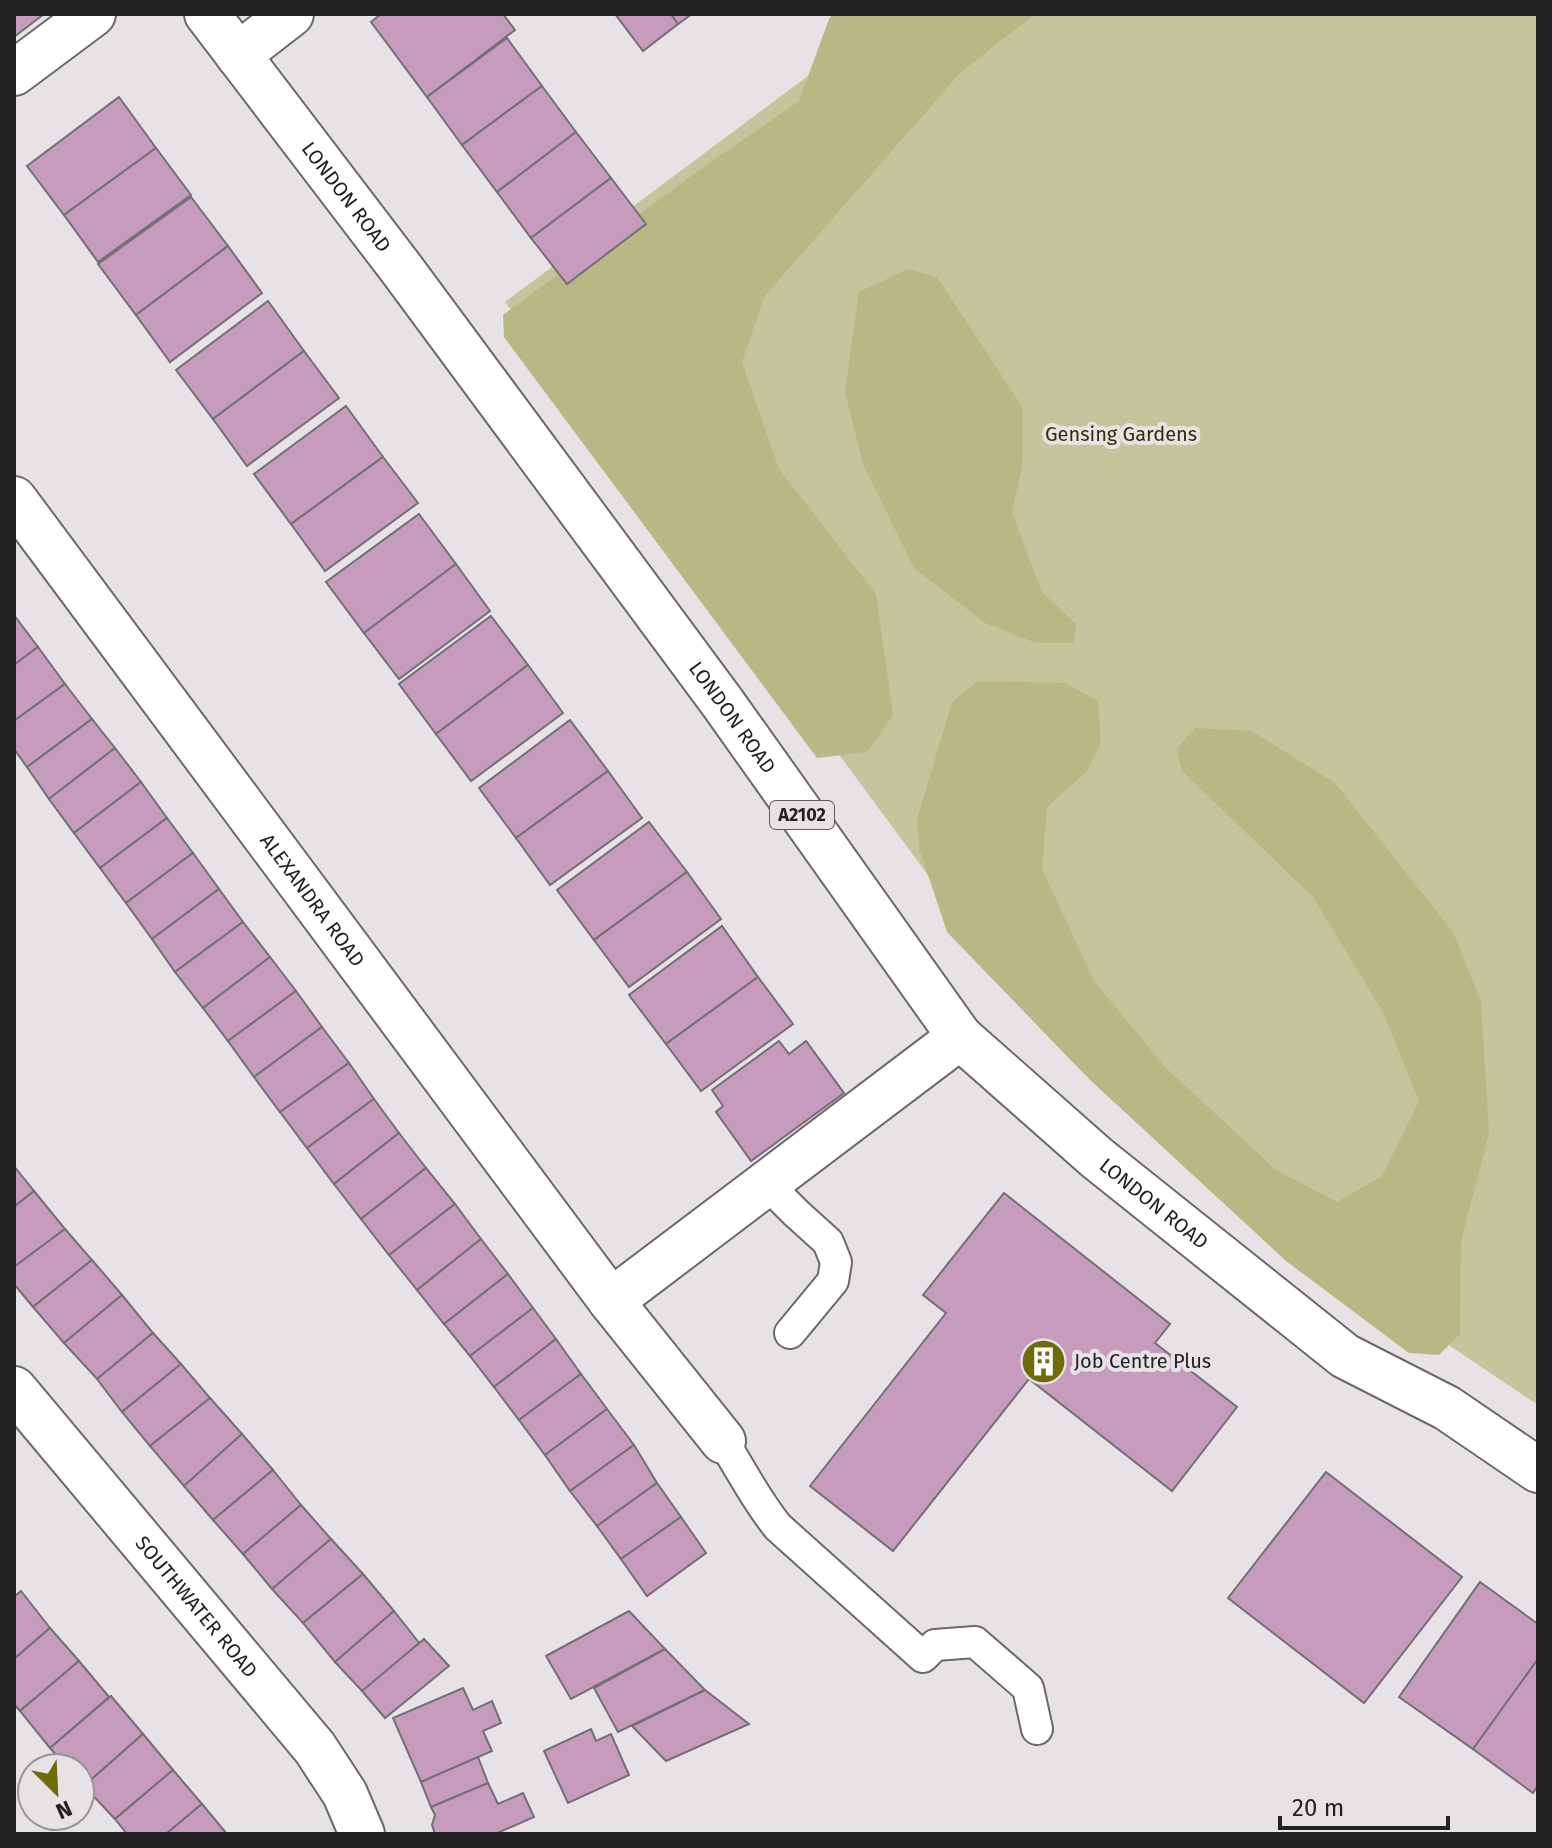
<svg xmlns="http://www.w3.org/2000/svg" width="1552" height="1848" font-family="'Fira Sans',sans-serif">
<rect width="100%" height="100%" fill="#e6e2e5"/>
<path fill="#c4c49d" d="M891,14H1538V1405L1389,1305L967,928L505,302Z"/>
<g fill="#b9b885">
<path d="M833,14H1035L961,72L764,297L742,362L779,469L876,594L893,715L867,752L817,758L504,337L503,315L698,171L799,101L829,19Z"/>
<path d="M908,269L937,277L1023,408L1022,466L1012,513L1042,592L1076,624L1073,643H1036L985,623L914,568L863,464L845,392L859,292Z"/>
<path d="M978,681L1065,683L1098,701L1101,743L1087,771L1047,807L1042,869L1094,981L1165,1067L1276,1170L1337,1202L1382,1176L1419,1101L1383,1012L1313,897L1182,771L1177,748L1195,728L1252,731L1335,783L1453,932L1481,1002L1489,1133L1461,1242L1460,1334L1439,1355L1409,1353L1286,1261L1089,1079L947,932L920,851L917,819L952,702Z"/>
</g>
<g fill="#c69bbd" stroke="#737073" stroke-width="2">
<path d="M14,14H44L14,37Z"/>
<path d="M381,14H503L515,30L427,97L371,22Z"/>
<path d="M615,14H671L678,24L643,51Z"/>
<path d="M671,14H692L678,24Z"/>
<path d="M507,38L542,86L462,145L427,97Z"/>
<path d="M542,86L576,132L497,192L462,145Z"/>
<path d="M119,97L156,148L64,215L27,166Z"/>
<path d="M576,132L611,178L531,238L497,192Z"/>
<path d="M156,148L191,195L98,262L64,215Z"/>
<path d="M611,178L646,224L567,284L531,238Z"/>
<path d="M191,197L228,246L136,315L98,264Z"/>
<path d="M228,246L262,293L170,362L136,315Z"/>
<path d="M268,301L304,351L213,419L176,370Z"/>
<path d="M304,351L339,398L247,466L213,419Z"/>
<path d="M346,406L383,457L291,524L254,474Z"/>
<path d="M383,457L418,503L325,571L291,524Z"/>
<path d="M419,514L456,564L364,633L326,582Z"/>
<path d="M456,564L490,611L399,679L364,633Z"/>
<path d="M14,615L38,647L14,665Z"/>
<path d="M491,616L528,665L436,734L399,684Z"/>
<path d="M38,647L65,684L14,721V665Z"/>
<path d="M528,665L563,713L471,781L436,734Z"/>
<path d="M65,684L92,719L27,767L14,749V721Z"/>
<path d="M92,719L115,748L49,799L27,767Z"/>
<path d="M570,720L608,771L516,838L479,788Z"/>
<path d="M115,748L141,782L74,833L49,799Z"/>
<path d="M608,771L642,818L550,885L516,838Z"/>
<path d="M141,782L167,818L100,868L74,833Z"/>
<path d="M167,818L193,853L126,903L100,868Z"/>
<path d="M649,822L687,872L594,940L557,890Z"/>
<path d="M193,853L219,889L152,939L126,903Z"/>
<path d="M687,872L721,919L629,987L594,940Z"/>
<path d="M219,889L243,922L175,972L152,939Z"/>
<path d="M243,922L270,957L203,1008L175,972Z"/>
<path d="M722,926L758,977L666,1044L629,995Z"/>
<path d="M270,957L296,991L228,1041L203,1008Z"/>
<path d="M758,977L793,1024L701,1091L666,1044Z"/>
<path d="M296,991L322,1027L254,1077L228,1041Z"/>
<path d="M322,1027L349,1063L280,1112L254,1077Z"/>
<path d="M779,1041L789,1054L806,1041L844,1093L751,1161L716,1112L723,1106L712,1090Z"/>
<path d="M349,1063L374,1099L307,1148L280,1112Z"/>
<path d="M374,1099L399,1133L334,1184L307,1148Z"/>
<path d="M399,1133L426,1168L361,1219L334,1184Z"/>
<path d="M14,1166L34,1191L14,1207Z"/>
<path d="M426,1168L455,1204L389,1255L361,1219Z"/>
<path d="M34,1191L65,1229L14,1267V1207Z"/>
<path d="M1004,1193L1170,1324L1155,1343L1237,1407L1172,1491L1029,1379L893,1551L810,1486L946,1313L923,1295Z"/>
<path d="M455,1204L481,1239L417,1290L389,1255Z"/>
<path d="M65,1229L92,1260L33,1307L14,1284V1267Z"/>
<path d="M481,1239L508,1274L444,1324L417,1290Z"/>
<path d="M92,1260L122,1295L64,1343L33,1307Z"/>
<path d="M508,1274L533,1308L470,1356L444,1324Z"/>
<path d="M122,1295L153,1333L97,1379L64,1343Z"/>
<path d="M533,1308L556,1339L494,1387L470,1356Z"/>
<path d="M153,1333L181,1364L122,1412L97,1379Z"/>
<path d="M556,1339L581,1374L519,1420L494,1387Z"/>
<path d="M181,1364L210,1398L150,1446L122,1412Z"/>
<path d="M581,1374L607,1409L545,1455L519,1420Z"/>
<path d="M210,1398L242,1434L184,1486L150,1446Z"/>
<path d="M607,1409L634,1445L570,1491L545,1455Z"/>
<path d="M242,1434L273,1470L213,1520L184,1486Z"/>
<path d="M634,1445L657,1483L597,1526L570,1491Z"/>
<path d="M273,1470L301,1505L243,1554L213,1520Z"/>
<path d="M1326,1472L1462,1577L1364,1703L1228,1598Z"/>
<path d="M657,1483L681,1517L621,1559L597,1526Z"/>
<path d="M301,1505L331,1539L272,1589L243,1554Z"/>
<path d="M681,1517L706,1553L647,1596L621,1559Z"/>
<path d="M331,1539L363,1574L303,1623L272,1589Z"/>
<path d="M363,1574L394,1611L335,1662L303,1623Z"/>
<path d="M1480,1582L1538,1624V1659L1473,1749L1399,1697Z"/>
<path d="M21,1591L50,1628L14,1659V1597Z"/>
<path d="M394,1611L420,1644L362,1691L335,1662Z"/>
<path d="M629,1611L665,1649L571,1699L546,1656Z"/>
<path d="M50,1628L79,1661L20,1711L14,1704V1659Z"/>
<path d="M424,1639L449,1666L385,1718L362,1691Z"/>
<path d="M665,1649L705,1690L618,1732L594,1688Z"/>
<path d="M1538,1659V1785L1533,1793L1473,1749Z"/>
<path d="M79,1661L109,1697L50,1748L20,1711Z"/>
<path d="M463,1688L473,1710L492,1701L501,1723L483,1731L492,1751L421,1782L393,1718Z"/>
<path d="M705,1690L749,1724L666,1761L632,1726Z"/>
<path d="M111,1696L143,1734L84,1786L80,1782V1768H68L50,1748Z"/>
<path d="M591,1729L596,1741L611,1734L629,1775L568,1803L544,1751Z"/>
<path d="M143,1734L173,1770L115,1819L84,1786Z"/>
<path d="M478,1757L488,1783L431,1807L421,1782Z"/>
<path d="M173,1770L202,1804L166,1834H127L115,1819Z"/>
<path d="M488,1783L498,1804L523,1793L534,1817L495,1834H435L432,1825L435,1815L431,1807Z"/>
<path d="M202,1804L227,1834H166Z"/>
</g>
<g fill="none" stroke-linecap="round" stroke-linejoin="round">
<defs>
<g id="lane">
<path d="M766,1183L796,1213L828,1242L836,1262L833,1281L790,1333"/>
<path d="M723,1441C741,1470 756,1500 778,1527L923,1657L935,1645L975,1642L1028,1688L1037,1729"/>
</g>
<g id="street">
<path d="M238,55L291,14"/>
<path d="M14,73L93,14"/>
<path id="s1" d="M14,499L611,1301L723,1441"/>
<path d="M611,1301L960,1037"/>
<path id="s2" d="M14,1389L315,1748L345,1794L362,1834"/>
</g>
<g id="primary">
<path id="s3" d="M207,14L400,267L722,702L960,1037L1097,1158L1345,1356L1447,1408L1538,1470"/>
</g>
</defs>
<use href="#lane" stroke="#6b696b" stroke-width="34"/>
<use href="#street" stroke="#6b696b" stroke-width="48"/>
<use href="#primary" stroke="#6b696b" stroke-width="48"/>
<use href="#lane" stroke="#fff" stroke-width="30"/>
<use href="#street" stroke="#fff" stroke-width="44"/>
<use href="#primary" stroke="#fff" stroke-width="44"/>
</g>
<defs>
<symbol id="building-disc" viewBox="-11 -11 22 22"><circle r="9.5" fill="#6f6b06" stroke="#e6e2e5"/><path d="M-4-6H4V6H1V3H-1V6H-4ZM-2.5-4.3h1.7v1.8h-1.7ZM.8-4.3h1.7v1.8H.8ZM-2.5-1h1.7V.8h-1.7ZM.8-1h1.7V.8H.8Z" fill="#fff"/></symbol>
</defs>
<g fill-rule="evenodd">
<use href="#building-disc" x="1018" y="1336" width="51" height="51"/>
</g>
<g text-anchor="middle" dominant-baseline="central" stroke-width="8" stroke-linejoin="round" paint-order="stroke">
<rect fill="#e6e2e5" stroke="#5d5b5c" stroke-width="2" x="770" y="801" width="64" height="28" rx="6"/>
<g font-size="18" font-weight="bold" fill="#222122">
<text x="802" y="815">A2102</text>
</g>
<g font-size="20" fill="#222122" stroke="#e6e2e5">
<text stroke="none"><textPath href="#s3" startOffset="230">LONDON ROAD</textPath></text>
<text stroke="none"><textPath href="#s3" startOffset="878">LONDON ROAD</textPath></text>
<text stroke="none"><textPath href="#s1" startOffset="500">ALEXANDRA ROAD</textPath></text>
<text stroke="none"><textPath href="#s3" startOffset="1526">LONDON ROAD</textPath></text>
<text stroke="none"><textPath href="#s2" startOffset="284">SOUTHWATER ROAD</textPath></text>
</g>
<g font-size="20" fill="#312f05" stroke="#e6e2e5">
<text x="1121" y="434">Gensing Gardens</text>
</g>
<g font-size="20" fill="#222122" stroke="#e6e2e5" text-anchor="start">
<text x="1074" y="1361">Job Centre Plus</text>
</g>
</g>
<rect width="1552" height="1848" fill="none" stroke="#222122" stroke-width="32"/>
<g transform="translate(56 1792) rotate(156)"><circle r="38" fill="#e6e2e5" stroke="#989597" stroke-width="2"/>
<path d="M0-6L14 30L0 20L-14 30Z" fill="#6f6b06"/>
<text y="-12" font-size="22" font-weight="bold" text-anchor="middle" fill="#222122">N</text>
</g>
<path d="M1280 1816v12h168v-12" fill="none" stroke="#222122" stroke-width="4"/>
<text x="1292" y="1816" font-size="24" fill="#222122" stroke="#e6e2e5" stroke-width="6" paint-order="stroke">20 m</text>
</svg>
